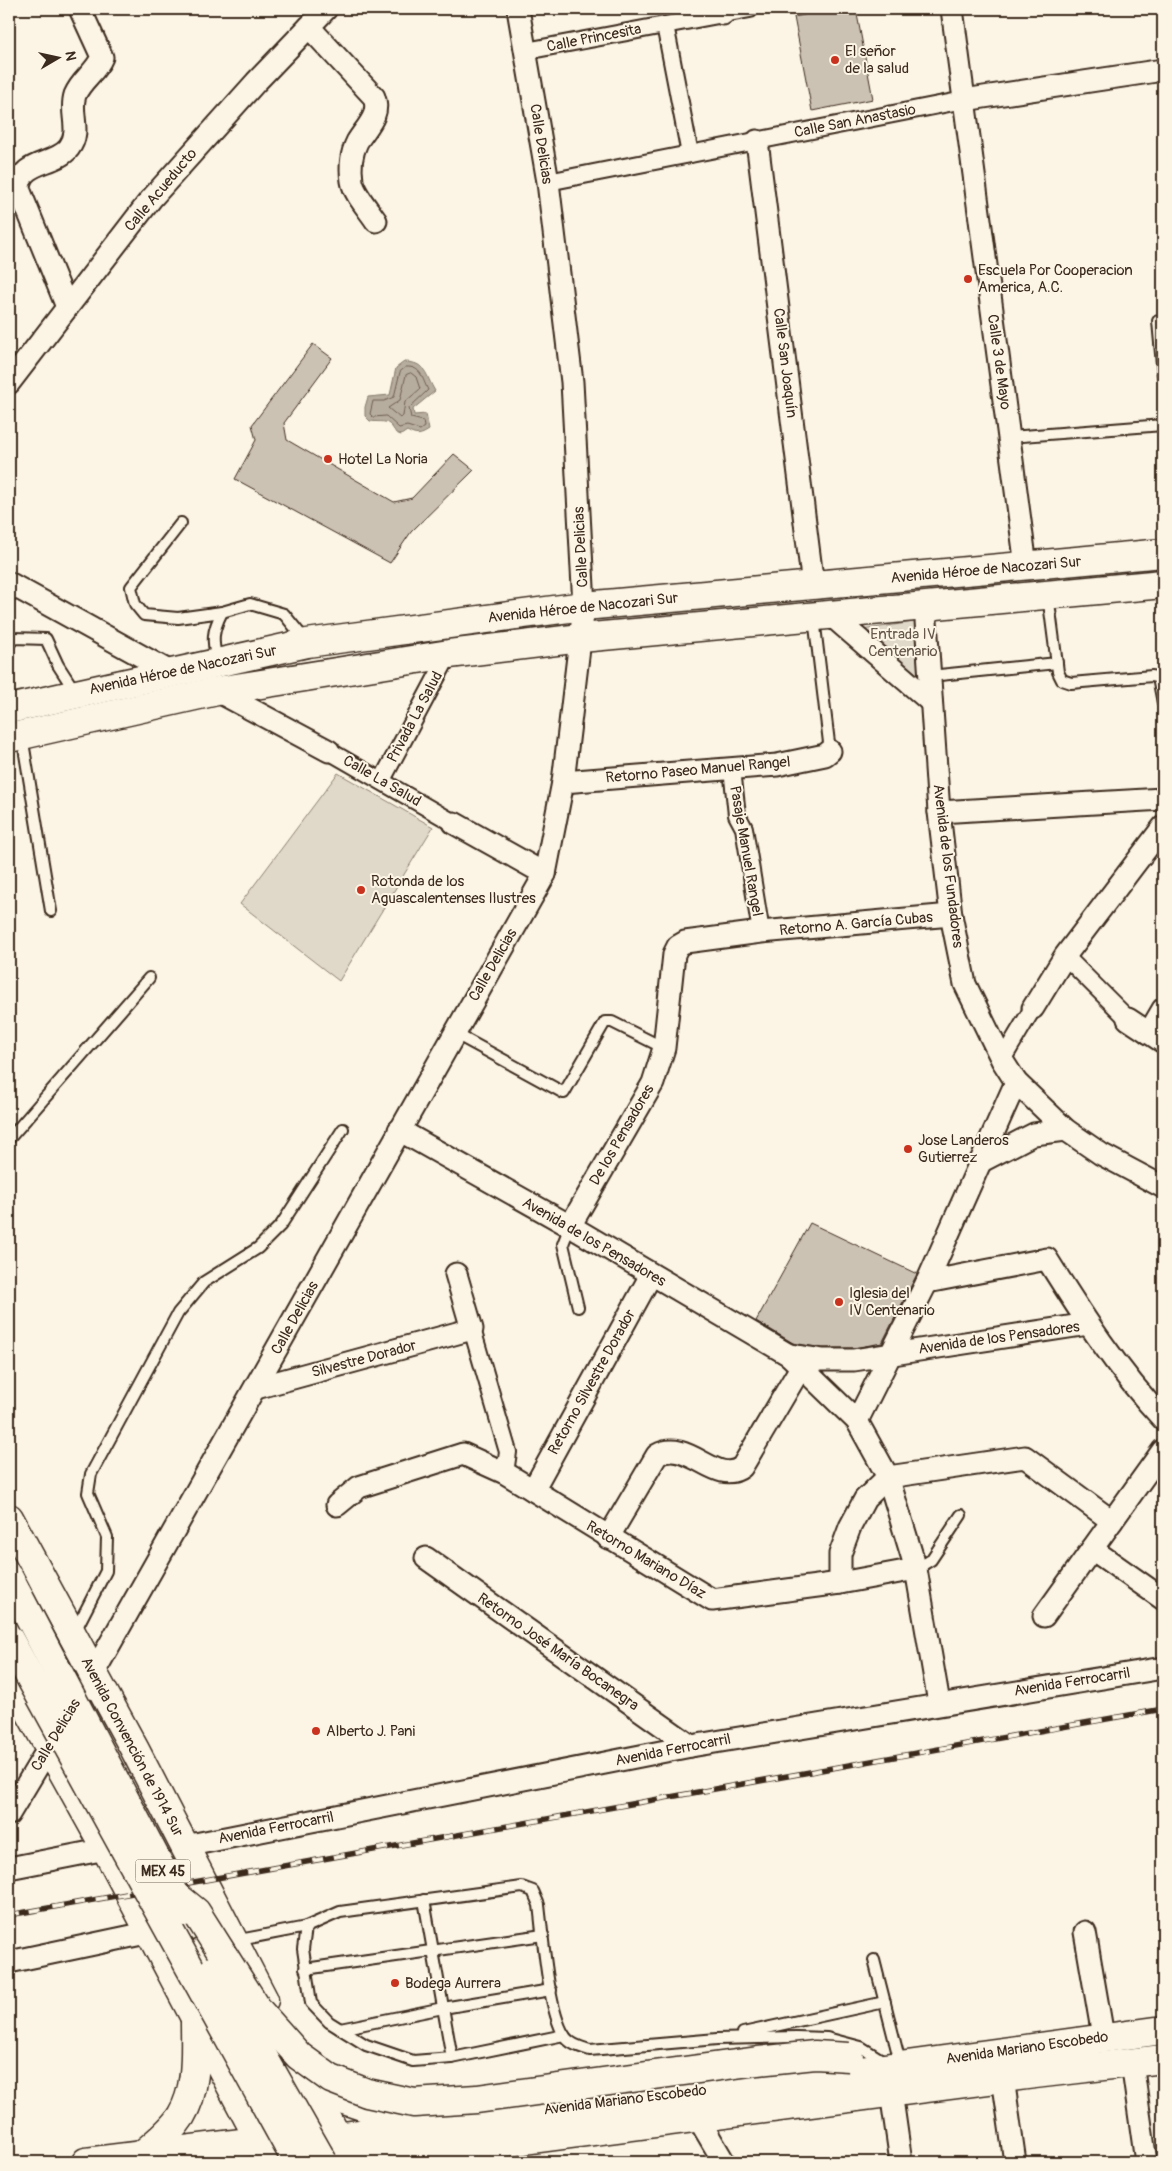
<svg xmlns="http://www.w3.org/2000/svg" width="1172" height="2171" font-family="Pangolin,sans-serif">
<rect width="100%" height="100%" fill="#fcf5e5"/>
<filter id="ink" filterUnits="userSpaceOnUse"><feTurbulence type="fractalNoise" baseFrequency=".02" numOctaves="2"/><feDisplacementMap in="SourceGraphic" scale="10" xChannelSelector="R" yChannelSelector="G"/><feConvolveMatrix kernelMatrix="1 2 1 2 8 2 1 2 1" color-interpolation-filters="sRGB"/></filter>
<g filter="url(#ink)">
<g fill="#e0d8c8" stroke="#8e8173">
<path d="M920,621L925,688L861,630Z"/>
<path d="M338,773L433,827L339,981L240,904Z"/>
</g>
<path fill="#b7ad9e" stroke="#85796b" d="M404,362C427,362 425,375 435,391L413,409L414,415L426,414L429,430C420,436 416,436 407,431L401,435L396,433C387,418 385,423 370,421L365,416V407L368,397L390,395L396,368Z"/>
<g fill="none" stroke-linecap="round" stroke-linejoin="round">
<g stroke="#6d5e51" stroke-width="1">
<path d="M406,367C422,366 422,379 428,390L409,408L411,418L423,421L424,427L420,430L407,426L399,428L386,416L373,417L370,414L373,401H384L394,397L400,372Z"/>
<path d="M411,373L416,377L420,389L405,402L403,416L400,418L388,408L400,400L406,375Z"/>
</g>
</g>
<g fill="#ccc2b3" stroke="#3b2a1e">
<path d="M833,9H856L873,99L812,111L794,17Z"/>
<path d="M313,344L332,358L284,423L287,440L394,502L412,498L454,454L474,470L411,532L390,563L235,479L256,440L252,425Z"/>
<path d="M810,1223L917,1274L882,1343L853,1348H823L793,1343L756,1321Z"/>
</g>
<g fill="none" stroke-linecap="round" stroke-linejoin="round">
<defs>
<g id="service">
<path d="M1158,321L1163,376"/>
<path d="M1009,437L1163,425"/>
<path d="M181,523L131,587L135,604L144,615L178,618L222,612L250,604L284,614L305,640"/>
<path d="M1048,595L1058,672L1062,680L1071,683L1152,676L1158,678L1163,703"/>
<path d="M814,618L830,751"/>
<path d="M9,644L14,638L46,639L58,665L76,693"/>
<path d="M217,661C212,640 212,632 222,612"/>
<path d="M930,676L1057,663"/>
<path d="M22,736L51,911"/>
<path d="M454,1033L564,1093L605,1022H612L664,1048"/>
<path d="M9,1139L149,978"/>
<path d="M570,1226L563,1244L578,1307"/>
<path d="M916,1569L931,1560L961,1515"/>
<path d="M74,1633L106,1571L107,1537L88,1493L91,1474L178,1313L204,1282L258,1248L281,1225L343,1129"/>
<path d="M424,1900L452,2058"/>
<path d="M306,1927L303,1949L311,2003L329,2022L366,2045L413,2061L452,2058L564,2035"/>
<path d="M234,1941L306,1927L340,1912L522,1887L533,1891L539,1905C543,1937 548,2009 564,2035C569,2044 580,2047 590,2050L717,2039L796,2037L827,2038L861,2047L885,2062"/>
<path d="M874,1960L901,2066"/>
<path d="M305,1969L543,1935"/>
<path d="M340,2029L443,2008L551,1990"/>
<path d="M743,2033L885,2002"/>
</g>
<g id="pedestrian">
<path d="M665,25L690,154"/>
<path d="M526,51L750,9"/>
<path d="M548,182L964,100"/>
<path d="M329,751L454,823"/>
<path d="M732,769L737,815L744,828L761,932"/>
<path d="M382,780L449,654"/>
<path d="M1065,956L1128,1019"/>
<path d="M1002,1060L1033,1008"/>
<path d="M472,1329L508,1452L505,1473"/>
</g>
<g id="minor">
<path d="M723,9V14"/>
<path d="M952,9L1026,566"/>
<path d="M309,27L374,97C381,115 366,127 357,142C351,154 350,168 352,181C354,194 369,210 376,221"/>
<path d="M964,100L1163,70"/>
<path d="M757,141L813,586"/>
<path d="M67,307L19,189C19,160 55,166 69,148C82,131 69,113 75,95C81,80 96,72 102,57L80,9"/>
<path d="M9,383L151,199L256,82L326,9"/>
<path d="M9,583L172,673"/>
<path d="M925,606L939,812L951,915L965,984L1002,1060L1016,1082L1066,1130L1101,1154L1163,1187"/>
<path d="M832,616L931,702"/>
<path d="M217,691L329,751"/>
<path d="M563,782L777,765L825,755L830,751"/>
<path d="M939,812L1163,799"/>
<path d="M454,823L545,874"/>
<path d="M1033,1008L1065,956L1163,827"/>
<path d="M1128,1019L1163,1042"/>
<path d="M1149,1033L1163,1009"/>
<path d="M399,1130L570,1226L789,1355L857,1421L888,1477L916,1569L939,1703"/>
<path d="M980,1162L1034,1134L1066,1130"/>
<path d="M570,1226L653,1083L664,1048L674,954L678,946L685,942L761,932L951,915"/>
<path d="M927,1282L1047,1259C1082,1315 1118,1371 1163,1419"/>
<path d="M789,1355L822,1360H854L1088,1324"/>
<path d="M256,1388L472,1329L456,1274"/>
<path d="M857,1421L927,1282L1016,1082"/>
<path d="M533,1490L651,1275"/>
<path d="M337,1505L359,1487L463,1454L505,1473L533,1490L712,1600L840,1583L916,1569"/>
<path d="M608,1538L657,1455C688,1437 716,1487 742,1467L801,1367"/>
<path d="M1092,1549L1163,1599"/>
<path d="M426,1558L691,1746"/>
<path d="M840,1583V1554L850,1527L865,1499L888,1477L1025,1457L1112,1521"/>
<path d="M1044,1616L1163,1450"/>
<path d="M9,1814L93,1674L545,874L563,782L584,606L572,382L548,182L518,9"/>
<path d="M185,1846L691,1746L1163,1668"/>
<path d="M9,1868L106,1849"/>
<path d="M1085,1932L1103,2036"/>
<path d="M9,1962L151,1932"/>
<path d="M1132,2063L1146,2162"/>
<path d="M1003,2078L1015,2162"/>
<path d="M891,2092L901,2162"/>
<path d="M698,2118L724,2162"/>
</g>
<g id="secondary">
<path d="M9,709L307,643L584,606L1163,553"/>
<path d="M9,738L217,691L449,654L581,638L1163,584"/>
<path d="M9,1518L135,1750L264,2000"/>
<path d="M9,1675L106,1849L271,2162"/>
<path d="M180,1984C180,1947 214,1948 241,1957"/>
<path d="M300,2069L351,2162"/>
<path d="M142,2155C155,2143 171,2132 181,2116C198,2088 195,2053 195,2021"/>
<path d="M86,2162L258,2141"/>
</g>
<g id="primary">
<path d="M304,2078L338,2098L371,2109L419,2119"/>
<path d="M258,2141L336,2137L901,2066L1163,2030"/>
<path d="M354,2162L1035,2074L1163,2059"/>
</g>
</defs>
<use href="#service" stroke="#3b2a1e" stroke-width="14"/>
<use href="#pedestrian" stroke="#3b2a1e" stroke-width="20"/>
<use href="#minor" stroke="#3b2a1e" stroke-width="25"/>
<use href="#secondary" stroke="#3b2a1e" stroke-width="31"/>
<use href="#primary" stroke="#3b2a1e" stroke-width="31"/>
<use href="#service" stroke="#fcf5e5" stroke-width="10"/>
<use href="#pedestrian" stroke="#fcf5e5" stroke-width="16"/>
<use href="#minor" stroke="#fcf5e5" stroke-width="21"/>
<use href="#secondary" stroke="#fcf5e5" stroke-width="28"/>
<use href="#primary" stroke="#fcf5e5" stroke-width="28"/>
<defs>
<path id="rail" d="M9,1915L1163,1709"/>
</defs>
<use href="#rail" stroke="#3b2a1e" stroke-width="5.5"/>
<use href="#rail" stroke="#fcf5e5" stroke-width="4" stroke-dasharray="11" stroke-linecap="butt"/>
<defs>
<g id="primary-bridge">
<path d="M9,1578L184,1912"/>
<path d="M9,1639L297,2162"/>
<path d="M175,1895L196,1912L258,2010L299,2056L331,2079L367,2093L414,2103L477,2099L758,2061L815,2055L849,2057"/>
<path d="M214,1970L323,2162"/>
</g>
</defs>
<use href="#primary-bridge" stroke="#3b2a1e" stroke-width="31" stroke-linecap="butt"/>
<use href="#primary-bridge" stroke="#fcf5e5" stroke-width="28"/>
</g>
</g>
<g fill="#c8321e" stroke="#fcf5e5" stroke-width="2">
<circle cx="835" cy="60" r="5"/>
<circle cx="968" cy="279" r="5"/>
<circle cx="328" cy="459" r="5"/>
<circle cx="361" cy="890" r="5"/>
<circle cx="908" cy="1149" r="5"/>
<circle cx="839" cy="1302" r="5"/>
<circle cx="316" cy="1731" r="5"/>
<circle cx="395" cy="1983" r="5"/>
</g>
<g text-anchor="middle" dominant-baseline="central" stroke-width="4" stroke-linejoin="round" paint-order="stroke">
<rect fill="#fcf5e5" stroke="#75675a" stroke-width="1" x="135.5" y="1859.5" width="55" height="23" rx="4"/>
<g font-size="14" font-weight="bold" fill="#3b2a1e">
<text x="163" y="1871">MEX 45</text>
</g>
<g font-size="15" fill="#3b2a1e" stroke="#fcf5e5">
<text transform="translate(594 38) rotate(-11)">Calle Princesita</text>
<text transform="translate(855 121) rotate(-11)">Calle San Anastasio</text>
<text transform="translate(541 144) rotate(81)">Calle Delicias</text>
<text transform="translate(161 190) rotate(-50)">Calle Acueducto</text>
<text transform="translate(999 362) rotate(82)">Calle 3 de Mayo</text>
<text transform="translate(785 363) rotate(83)">Calle San Joaquín</text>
<text transform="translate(581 547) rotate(-93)">Calle Delicias</text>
<text transform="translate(986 570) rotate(-5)">Avenida Héroe de Nacozari Sur</text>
<text transform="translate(583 608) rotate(-6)">Avenida Héroe de Nacozari Sur</text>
<text transform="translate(183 670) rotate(-12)">Avenida Héroe de Nacozari Sur</text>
<text transform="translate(415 717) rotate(-62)">Privada La Salud</text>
<text transform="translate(698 770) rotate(-5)">Retorno Paseo Manuel Rangel</text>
<text transform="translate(382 781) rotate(30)">Calle La Salud</text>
<text transform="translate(746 851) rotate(80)">Pasaje Manuel Rangel</text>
<text transform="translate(948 866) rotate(83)">Avenida de los Fundadores</text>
<text transform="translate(856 924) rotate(-5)">Retorno A. García Cubas</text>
<text transform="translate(493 965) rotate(-60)">Calle Delicias</text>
<text transform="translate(622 1135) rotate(-60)">De los Pensadores</text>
<text transform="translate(594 1242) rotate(30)">Avenida de los Pensadores</text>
<text transform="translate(295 1318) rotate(-61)">Calle Delicias</text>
<text transform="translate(999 1338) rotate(-8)">Avenida de los Pensadores</text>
<text transform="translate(364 1359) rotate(-15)">Silvestre Dorador</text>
<text transform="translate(592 1382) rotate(-61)">Retorno Silvestre Dorador</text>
<text transform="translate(646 1560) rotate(31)">Retorno Mariano Díaz</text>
<text transform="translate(558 1652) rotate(35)">Retorno José María Bocanegra</text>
<text transform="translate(1072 1682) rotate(-9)">Avenida Ferrocarril</text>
<text transform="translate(56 1735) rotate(-59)">Calle Delicias</text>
<text transform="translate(132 1747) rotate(62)">Avenida Convención de 1914 Sur</text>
<text transform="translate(673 1750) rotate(-11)">Avenida Ferrocarril</text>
<text transform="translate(276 1828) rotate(-11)">Avenida Ferrocarril</text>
<text transform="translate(1027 2048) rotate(-8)">Avenida Mariano Escobedo</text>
<text transform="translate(625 2100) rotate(-7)">Avenida Mariano Escobedo</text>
</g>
<g font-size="15" fill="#3b2a1e" stroke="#fcf5e5" text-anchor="start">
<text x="845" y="51">El señor<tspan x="845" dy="17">de la salud</tspan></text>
<text x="978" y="270">Escuela Por Cooperacion<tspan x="978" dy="17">America, A.C.</tspan></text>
<text x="338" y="459">Hotel La Noria</text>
<text x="371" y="881">Rotonda de los<tspan x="371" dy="17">Aguascalentenses Ilustres</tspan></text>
<text x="918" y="1140">Jose Landeros<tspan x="918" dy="17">Gutierrez</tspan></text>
<text x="849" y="1293">Iglesia del<tspan x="849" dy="17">IV Centenario</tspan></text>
<text x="326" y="1731">Alberto J. Pani</text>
<text x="405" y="1983">Bodega Aurrera</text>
</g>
<g font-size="15" fill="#645648" stroke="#fcf5e5">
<text x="903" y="634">Entrada IV<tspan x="903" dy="17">Centenario</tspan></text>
</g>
</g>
<rect width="1172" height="2171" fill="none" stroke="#fcf5e5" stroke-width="30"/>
<rect x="15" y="15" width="1142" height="2141" fill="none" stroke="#3b2a1e" stroke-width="2" filter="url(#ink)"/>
<g transform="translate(58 58) rotate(81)" stroke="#fcf5e5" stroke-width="4" paint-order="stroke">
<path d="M0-4L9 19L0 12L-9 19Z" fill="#3b2a1e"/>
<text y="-8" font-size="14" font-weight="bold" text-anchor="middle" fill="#3b2a1e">N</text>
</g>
</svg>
